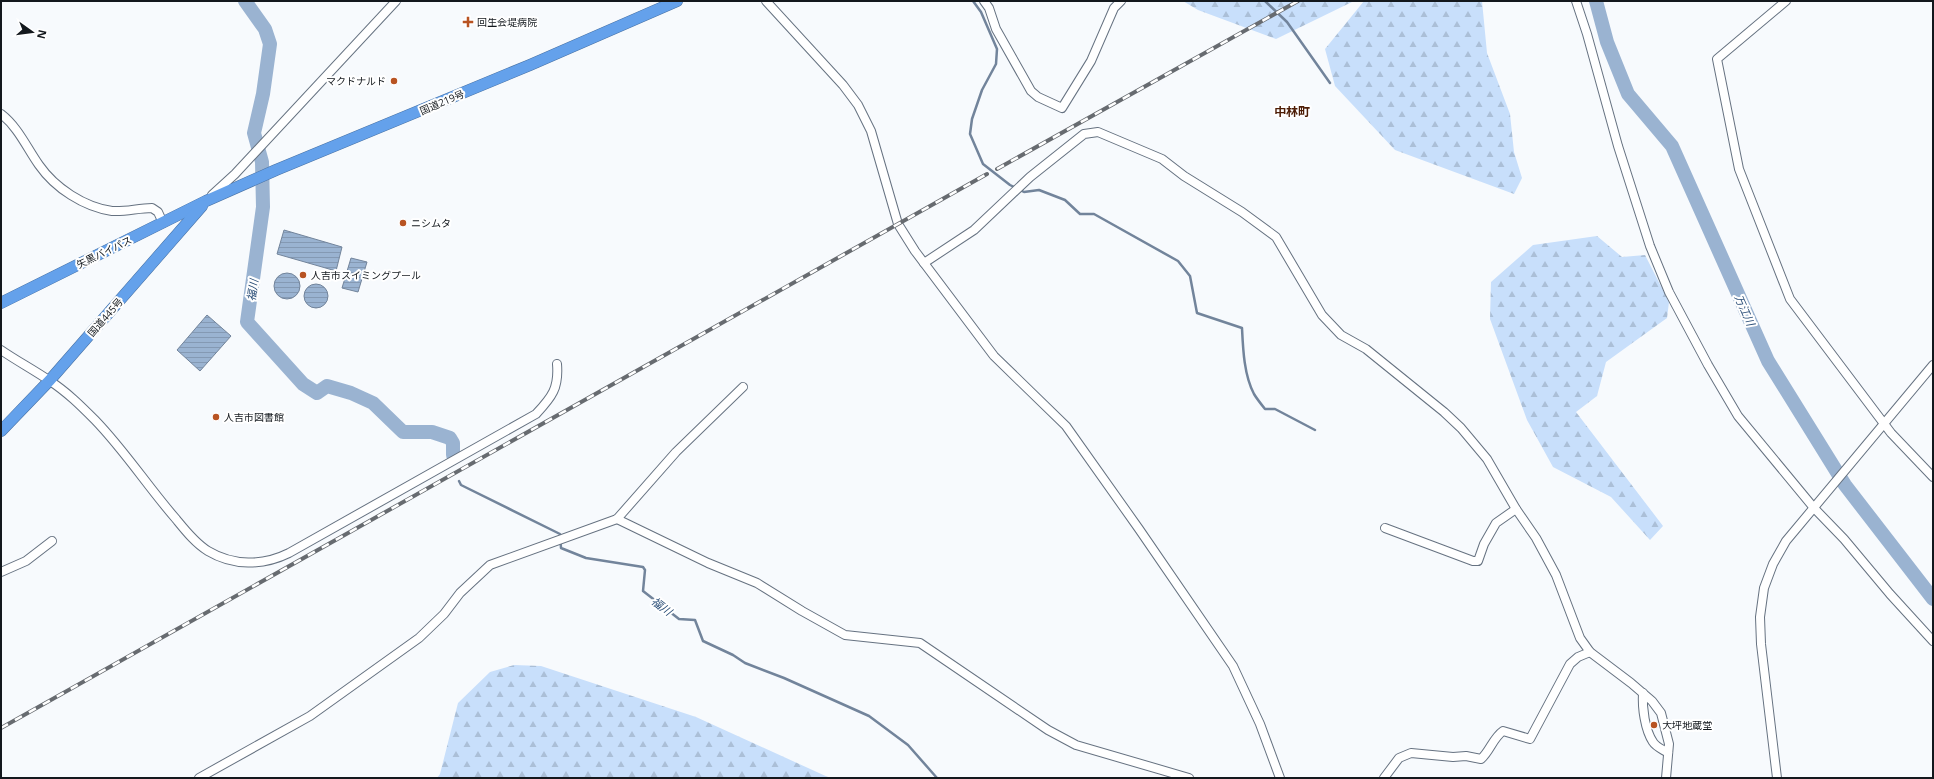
<svg xmlns="http://www.w3.org/2000/svg" width="1934" height="779" font-family="'Open Sans','Noto Sans JP',sans-serif">
<defs>
<pattern id="forest-firs" width="22" height="20" patternUnits="userSpaceOnUse"><rect width="22" height="20" fill="#c8dffb"/><path d="M5 1l3.5 6h-7zM16 11l3.5 6h-7z" fill="#abbfd7"/></pattern>
<pattern id="water-rules" width="6" height="5" patternUnits="userSpaceOnUse"><rect width="6" height="5" fill="#9ab3d1"/><path d="M0 2.5h6" fill="none" stroke="#8499b3"/></pattern>
</defs>
<rect width="100%" height="100%" fill="#f7fafd"/>
<g fill="url(#forest-firs)">
<path d="M1183,1H1354L1276,39L1198,10Z"/>
<path d="M1364,1H1482L1487,53L1510,114L1514,152L1522,178L1514,194L1395,150L1335,86L1325,49Z"/>
<path d="M1597,236L1622,257L1645,255L1669,302L1667,318L1606,362L1597,396L1576,412L1663,526L1650,540L1611,497L1553,467L1527,420L1490,319L1491,282L1533,245Z"/>
<path d="M514,665L541,666L696,717L830,778H437L440,774L458,703L490,672Z"/>
</g>
<g fill="url(#water-rules)" stroke="#72849b">
<path d="M284,230L342,247L336,271L277,254Z"/>
<path d="M351,258L367,262L358,292L342,288Z"/>
<circle cx="287" cy="286" r="13"/>
<circle cx="316" cy="296" r="12"/>
<path d="M207,315L231,336L200,371L177,350Z"/>
</g>
<g fill="none" stroke-linecap="round" stroke-linejoin="round">
<g stroke="#72849b" stroke-width="2.5">
<path d="M973,1L981,12L997,49L996,64L982,90L972,119L970,134L983,164L1010,185L1024,192L1039,190L1065,200L1080,214H1094L1178,261L1190,276L1197,313L1242,328C1243,349 1244,375 1254,394C1257,399 1261,404 1265,409H1275L1315,430"/>
<path d="M1265,1L1287,22L1330,83"/>
<path d="M459,481L461,485L560,534L561,548L586,558L643,567L645,570L643,591L679,619L695,620L703,641L733,655L745,663L784,678L869,716L908,745L937,778"/>
</g>
<g stroke="#9ab3d1" stroke-width="14">
<path d="M245,1L265,29L270,44L263,94L254,133L262,162L263,207L247,322L303,384L317,393L327,386L351,393L373,403L403,432H432L450,438L453,443V455"/>
<path d="M1596,1L1607,42L1628,94L1672,146L1768,361L1845,485L1933,599"/>
</g>
<defs>
<g id="minor">
<path d="M766,1L843,85L858,105L871,131L898,224L915,251L994,356L1066,426L1139,529L1233,666L1260,724L1280,778"/>
<path d="M984,1L989,8L996,29L1031,91L1038,97L1062,108L1091,61L1114,8L1121,1"/>
<path d="M1576,1L1587,34L1618,146L1650,246L1669,292L1708,365L1738,416L1814,508L1844,539L1890,594L1933,641"/>
<path d="M1786,1L1717,59L1739,169L1790,299L1891,433L1933,477"/>
<path d="M1,114C18,127 27,148 39,165C55,188 84,207 112,211C126,212 138,208 152,208L158,212L163,223"/>
<path d="M212,195L235,174L396,1"/>
<path d="M924,263L974,230L1030,177L1084,134L1098,132L1162,159L1184,176L1242,212L1276,237L1322,315L1341,335L1366,349L1444,412L1461,428L1487,459L1516,509L1536,538L1556,575L1580,638L1590,652L1631,683L1652,701L1661,713L1669,744L1666,778"/>
<path d="M1,350C17,361 34,370 50,381C67,392 81,406 95,420C125,451 148,487 176,519C185,530 195,543 208,551C233,566 263,566 289,553L536,414C552,397 559,388 557,364"/>
<path d="M617,519L708,563L757,583L802,611L845,635L920,643L1048,730L1076,745L1189,778"/>
<path d="M1385,528L1473,561H1478L1484,544L1496,523L1516,509"/>
<path d="M1,572L26,561L52,541"/>
<path d="M1643,693C1642,708 1645,730 1653,742C1656,747 1664,750 1668,753"/>
<path d="M199,778L310,716L419,638L444,614L460,593L490,565L617,519L676,452L743,387"/>
<path d="M1384,778L1399,758L1411,753L1453,757L1466,756L1481,759C1490,751 1493,738 1503,731L1530,739L1570,664L1578,657L1590,652"/>
<path d="M1777,778L1761,644L1760,617L1764,588L1773,564L1786,541L1933,365"/>
</g>
<g id="highway">
<path d="M1,303L206,201L276,170L530,65L677,1"/>
<path d="M1,431L50,380L202,206"/>
</g>
</defs>
<use href="#minor" stroke="#667281" stroke-width="10"/>
<use href="#highway" stroke="#4871a3" stroke-width="12"/>
<use href="#minor" stroke="#fff" stroke-width="8"/>
<use href="#highway" stroke="#64a1eb" stroke-width="11"/>
<defs>
<g id="rail">
<path d="M997,169L1298,1"/>
<path d="M1,728L987,174"/>
</g>
</defs>
<use href="#rail" stroke="#676b70" stroke-width="4"/>
<use href="#rail" stroke="#fff" stroke-width="2.5" stroke-dasharray="8" stroke-linecap="butt"/>
</g>
<g fill="#b85322" stroke="#fff" stroke-width="1.5">
<path d="M466 16h4v4h4v4h-4v4h-4v-4h-4v-4h4z"/>
<circle cx="394" cy="81" r="4"/>
<circle cx="403" cy="223" r="4"/>
<circle cx="303" cy="275" r="4"/>
<circle cx="216" cy="417" r="4"/>
<circle cx="1654" cy="725" r="4"/>
</g>
<g text-anchor="middle" dominant-baseline="central" stroke-width="4" stroke-linejoin="round" paint-order="stroke">
<g font-size="10" fill="#13181d" stroke="#fff" text-anchor="start">
<text x="477" y="22">回生会堤病院</text>
<text x="386" y="81" text-anchor="end">マクドナルド</text>
<text x="411" y="223">ニシムタ</text>
<text x="311" y="275">人吉市スイミングプール</text>
<text x="224" y="417">人吉市図書館</text>
<text x="1662" y="725">大坪地蔵堂</text>
</g>
<g font-size="10" fill="#13181d" stroke="#fff">
<text transform="translate(442 102) rotate(-23)">国道219号</text>
<text transform="translate(104 252) rotate(-26)">矢黒バイパス</text>
<text transform="translate(105 317) rotate(-49)">国道445号</text>
</g>
<g font-size="11" font-style="italic" fill="#284c76" stroke="#fff">
<text transform="translate(252 290) rotate(-82)">福川</text>
<text transform="translate(1745 310) rotate(66)">万江川</text>
<text transform="translate(662 606) rotate(37)">福川</text>
</g>
<g font-size="12" font-weight="bold" fill="#4d1d06" stroke="#fff">
<text x="1292" y="111">中林町</text>
</g>
</g>
<rect width="1934" height="779" fill="none" stroke="#13181d" stroke-width="4"/>
<g transform="translate(32 32) rotate(104)" stroke="#ffffff" stroke-width="3" paint-order="stroke">
<path d="M0-3L7 15L0 10L-7 15Z" fill="#13181d"/>
<text y="-6" font-size="11" font-weight="bold" text-anchor="middle" fill="#13181d">N</text>
</g>
</svg>
